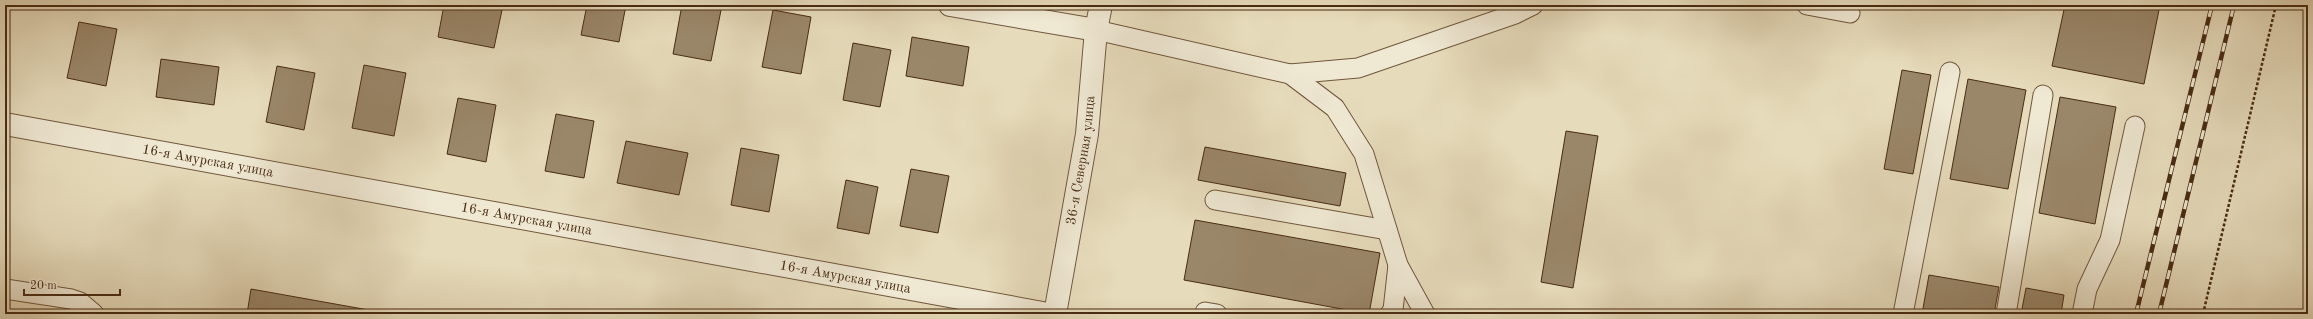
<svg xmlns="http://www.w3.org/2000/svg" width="2313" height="319" font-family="'Old Standard TT',serif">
<rect width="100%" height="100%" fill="#e6dbbb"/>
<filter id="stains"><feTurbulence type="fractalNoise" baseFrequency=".005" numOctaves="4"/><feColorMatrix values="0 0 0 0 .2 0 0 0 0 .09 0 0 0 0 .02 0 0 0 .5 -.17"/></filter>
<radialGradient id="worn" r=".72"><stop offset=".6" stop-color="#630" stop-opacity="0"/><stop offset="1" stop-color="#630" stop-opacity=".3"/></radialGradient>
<g fill="#9a876a" stroke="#482b13">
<path d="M444,5H478L502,10L494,48L438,37Z"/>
<path d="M587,5H626L619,42L581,35Z"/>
<path d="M682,5H722L711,61L673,54Z"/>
<path d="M2065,5H2160L2144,84L2052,66Z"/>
<path d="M773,10L811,17L801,74L762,67Z"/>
<path d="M79,22L117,29L106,86L67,78Z"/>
<path d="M912,37L969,47L963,86L906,76Z"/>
<path d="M853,43L891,50L880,107L843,100Z"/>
<path d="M161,59L219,67L214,105L156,97Z"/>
<path d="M364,65L406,73L394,136L352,128Z"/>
<path d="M277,66L315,73L304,130L266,122Z"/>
<path d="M1902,70L1931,75L1913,174L1884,169Z"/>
<path d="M1968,79L2026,90L2008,189L1950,179Z"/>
<path d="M2060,97L2116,107L2095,224L2039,213Z"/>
<path d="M458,98L496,105L486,162L447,154Z"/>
<path d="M556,114L594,121L584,178L545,171Z"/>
<path d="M1566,131L1598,136L1573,288L1541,282Z"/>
<path d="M626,141L688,153L679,195L617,183Z"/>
<path d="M1205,147L1346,173L1340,206L1198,180Z"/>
<path d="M741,148L779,155L769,212L731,205Z"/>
<path d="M911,169L949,176L938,233L900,226Z"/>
<path d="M846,180L878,187L869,234L837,228Z"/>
<path d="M1195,220L1380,253L1369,314L1184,280Z"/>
<path d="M1929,275L1999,287L1994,314H1922Z"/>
<path d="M2026,288L2064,295L2061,314H2021Z"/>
<path d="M251,289L391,314H247Z"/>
<path d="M1855,311L1874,314H1854Z"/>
</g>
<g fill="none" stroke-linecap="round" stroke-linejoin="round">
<defs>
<g id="lane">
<path d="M1807,5L1850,13"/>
<path d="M1096,30L1290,74L1335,108L1364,154L1398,265L1425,314"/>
<path d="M1290,74L1358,68L1515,14L1533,5"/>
<path d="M1215,200L1387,230"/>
<path d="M5,289L71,299L80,302L94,314"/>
<path d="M1205,312L1217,314"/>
<path d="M1390,314L1393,310L1398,265"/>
<path d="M1903,314L1950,72"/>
<path d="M2006,314L2043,95"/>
<path d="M2082,314L2087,289L2110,240L2135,126"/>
</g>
<g id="street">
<path d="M950,5L1096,30"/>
<path id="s1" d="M5,124L1048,314"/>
<path id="s2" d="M1055,314L1087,134L1096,30L1101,5"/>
</g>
</defs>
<use href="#lane" stroke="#70573d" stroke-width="21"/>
<use href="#street" stroke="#70573d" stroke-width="24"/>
<path stroke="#482b13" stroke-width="2.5" stroke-dasharray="3 2" stroke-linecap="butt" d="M2203,314L2276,5"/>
<use href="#lane" stroke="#efe8d3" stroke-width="19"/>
<use href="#street" stroke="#efe8d3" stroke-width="22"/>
<defs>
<g id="rail">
<path d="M2136,314L2212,5"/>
<path d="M2159,314L2234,5"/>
</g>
</defs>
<use href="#rail" stroke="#482b13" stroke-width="4.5"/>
<use href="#rail" stroke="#efe8d3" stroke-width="3" stroke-dasharray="9" stroke-linecap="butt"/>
</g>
<g text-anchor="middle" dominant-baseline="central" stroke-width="3" stroke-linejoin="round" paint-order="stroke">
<g font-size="14" fill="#482b13" stroke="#efe8d3">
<text stroke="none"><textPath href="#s2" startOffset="156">36-я Северная улица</textPath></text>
<text stroke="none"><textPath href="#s1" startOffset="206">16-я Амурская улица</textPath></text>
<text stroke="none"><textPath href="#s1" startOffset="530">16-я Амурская улица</textPath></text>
<text stroke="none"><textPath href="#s1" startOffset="854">16-я Амурская улица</textPath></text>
</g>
</g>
<rect width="2313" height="319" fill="none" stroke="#e6dbbb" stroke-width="20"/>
<rect x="6" y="6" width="2301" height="307" fill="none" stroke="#482b13" stroke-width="2"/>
<rect x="10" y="10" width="2293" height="299" fill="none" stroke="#482b13"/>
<path d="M24 289v6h96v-6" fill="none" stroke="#482b13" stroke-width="2"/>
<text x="30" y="289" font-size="12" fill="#482b13" stroke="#efe8d3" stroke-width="3" paint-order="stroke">20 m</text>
<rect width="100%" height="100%" filter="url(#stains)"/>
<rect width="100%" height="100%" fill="url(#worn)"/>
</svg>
